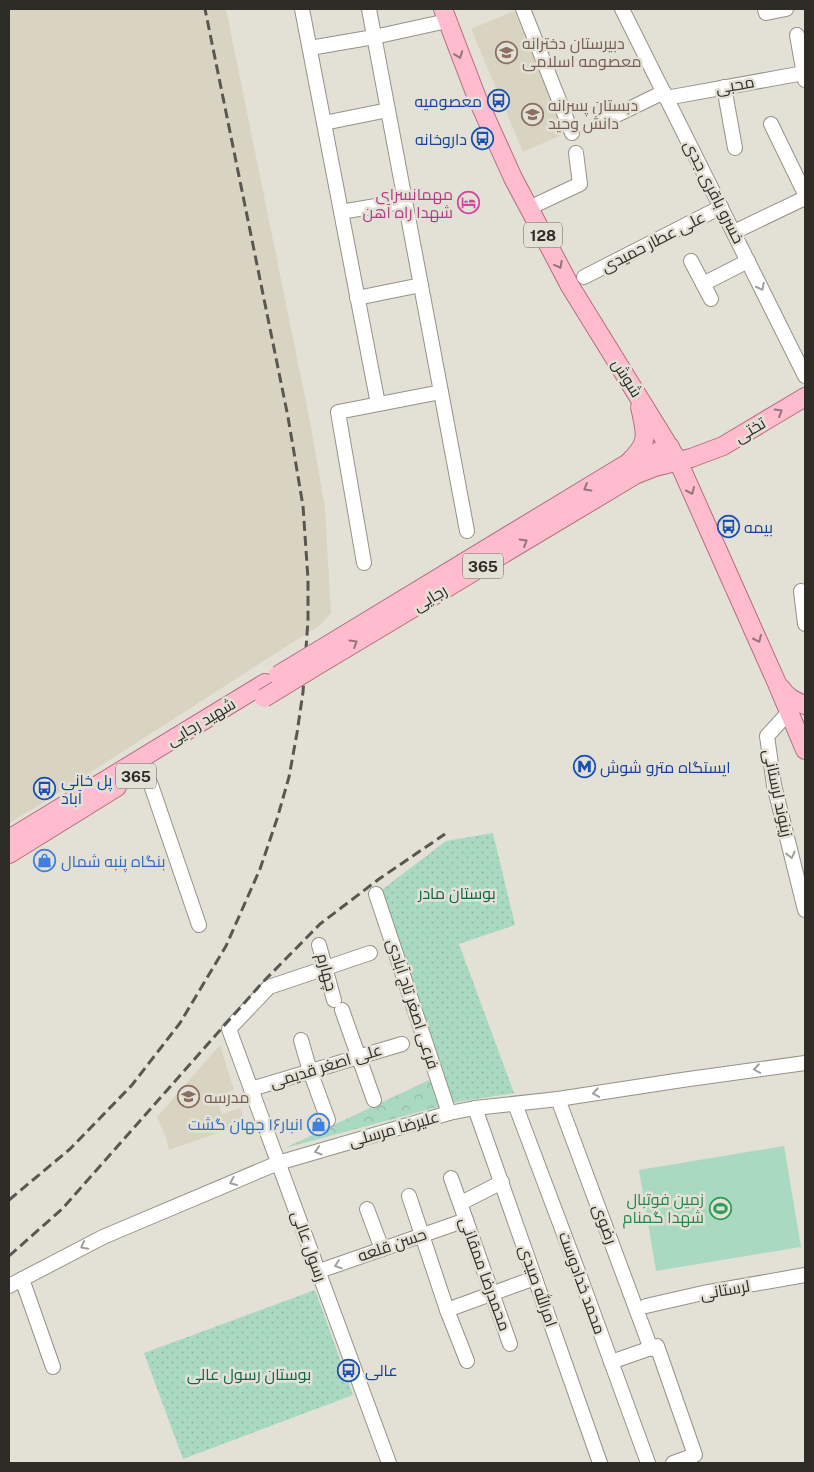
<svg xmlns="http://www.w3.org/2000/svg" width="814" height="1472" font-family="'Public Sans',Cairo,sans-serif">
<defs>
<pattern id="forest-crowns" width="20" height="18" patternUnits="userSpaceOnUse" patternTransform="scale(1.25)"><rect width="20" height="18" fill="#aad9c2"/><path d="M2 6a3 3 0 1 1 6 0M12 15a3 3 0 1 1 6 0" fill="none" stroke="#93baa7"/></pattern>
<pattern id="park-dots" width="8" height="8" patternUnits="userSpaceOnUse" patternTransform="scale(1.25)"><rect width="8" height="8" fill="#aad9c2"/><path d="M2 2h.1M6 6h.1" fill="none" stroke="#93baa7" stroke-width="1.8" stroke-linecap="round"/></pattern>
</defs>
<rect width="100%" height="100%" fill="#e3e0d5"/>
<g fill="#d9d4c2">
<path d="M9,9H226L311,427L325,508L331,613L320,625L38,806L9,823Z"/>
<path d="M514,11L566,133L523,152L471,29Z"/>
<path d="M220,1045L234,1090L216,1097L222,1114L240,1108L246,1123L169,1150L166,1137L157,1117Z"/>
</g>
<path fill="#aad9c2" d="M784,1146L801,1247L656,1271L639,1170Z"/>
<path fill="url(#forest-crowns)" d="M429,1080L445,1105L285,1148Z"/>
<g fill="url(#park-dots)">
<path d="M493,833L515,925L459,944L514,1093L450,1103L379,892L446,841Z"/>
<path d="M315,1290L353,1395L183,1459L144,1353Z"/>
</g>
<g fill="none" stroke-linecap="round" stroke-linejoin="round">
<defs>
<g id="minor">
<path d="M302,9L378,404"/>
<path d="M523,9L572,133"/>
<path d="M622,9L805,376"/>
<path d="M765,9L766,13L786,9"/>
<path d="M797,35L805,80"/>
<path d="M310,48L374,37L447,21"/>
<path d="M724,87L735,148"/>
<path d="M666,98L804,73"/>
<path d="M602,122L664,92"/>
<path d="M324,123L388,110"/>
<path d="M771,124L805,194"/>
<path d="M529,208L580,184L576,153"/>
<path d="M341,212L405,201"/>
<path d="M734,232L805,198"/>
<path d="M691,261L711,299"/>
<path d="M584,277L721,207"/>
<path d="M703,284L748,261"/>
<path d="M357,298L421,285"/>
<path d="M441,392L467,531"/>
<path d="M364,563L338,412L441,392L369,9"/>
<path d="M801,591L805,624"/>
<path d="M789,712L767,736L774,785L805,910"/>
<path d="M144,771L151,785L199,925"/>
<path d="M376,894L449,1113"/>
<path d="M319,945L334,1000"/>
<path d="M370,953L269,987L229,1029L389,1463"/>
<path d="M342,1010L374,1100"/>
<path d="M301,1040L310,1071L328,1120"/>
<path d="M251,1089L402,1044"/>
<path d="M558,1099L651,1349"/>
<path d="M515,1104L582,1282L648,1463"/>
<path d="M475,1108L600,1463"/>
<path d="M451,1178L510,1344"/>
<path d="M409,1196L447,1310L467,1361"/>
<path d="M461,1203L502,1182"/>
<path d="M367,1209L382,1249"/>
<path d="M319,1271L466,1220"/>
<path d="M22,1279L53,1367"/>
<path d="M9,1286L103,1237L278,1163L449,1113L475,1108L558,1099L682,1080L805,1063"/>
<path d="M646,1306L703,1293L805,1275"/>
<path d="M447,1310L535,1278"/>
<path d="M611,1362L657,1346L695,1455L673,1463"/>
</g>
<g id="major">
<path d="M443,9L477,98L513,178L529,208L570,286L678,461L776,681L805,750"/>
<path d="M629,462C650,442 646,434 640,407"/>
<path d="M313,654L628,463L670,447"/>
<path d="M313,668L635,475L655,467L691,458L723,446L805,397"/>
<path d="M781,688C787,697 794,701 805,705"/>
<path d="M9,839L265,683"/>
<path d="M9,854L117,787"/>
</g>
</defs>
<use href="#minor" stroke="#959288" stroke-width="16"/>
<use href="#major" stroke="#b56d7e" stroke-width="20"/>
<use href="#minor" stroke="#fff" stroke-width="14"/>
<use href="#major" stroke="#febcce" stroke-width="18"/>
<g stroke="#595751" stroke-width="3" stroke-dasharray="10 5" stroke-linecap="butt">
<path d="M9,1200L70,1149L132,1085L180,1023L226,946L260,869L277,819L289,777L297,733L303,692L308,620V579L303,506L288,417L205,9"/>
<path d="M9,1256L62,1209L261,984L320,924L379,879L445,834"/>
</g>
<defs>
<g id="major-bridge">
<path d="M278,675L313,654"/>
<path d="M264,698L313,668"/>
</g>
</defs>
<use href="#major-bridge" stroke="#b56d7e" stroke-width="20" stroke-linecap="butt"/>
<use href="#major-bridge" stroke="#febcce" stroke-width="18"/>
</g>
<defs><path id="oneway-chevron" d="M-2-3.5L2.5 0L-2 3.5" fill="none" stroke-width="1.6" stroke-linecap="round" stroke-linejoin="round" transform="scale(1.25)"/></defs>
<g stroke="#96747a">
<use href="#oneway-chevron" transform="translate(459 55) rotate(70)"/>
<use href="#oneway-chevron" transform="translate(559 265) rotate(62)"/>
<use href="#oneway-chevron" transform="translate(779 412) rotate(-31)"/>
<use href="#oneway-chevron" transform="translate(587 488) rotate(149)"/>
<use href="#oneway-chevron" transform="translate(691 491) rotate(66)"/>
<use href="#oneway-chevron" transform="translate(524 542) rotate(-31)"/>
<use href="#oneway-chevron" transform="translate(758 639) rotate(66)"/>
<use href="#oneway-chevron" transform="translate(354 643) rotate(-31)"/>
</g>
<g stroke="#a0a09e">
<use href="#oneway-chevron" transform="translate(761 287) rotate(63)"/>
<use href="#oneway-chevron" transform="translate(791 855) rotate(76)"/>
<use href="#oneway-chevron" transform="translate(757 1069) rotate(172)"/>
<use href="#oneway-chevron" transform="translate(596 1093) rotate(171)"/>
<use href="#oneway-chevron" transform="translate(318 1151) rotate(164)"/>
<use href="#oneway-chevron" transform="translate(233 1182) rotate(157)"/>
<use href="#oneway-chevron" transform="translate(84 1246) rotate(152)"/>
<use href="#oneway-chevron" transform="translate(338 1265) rotate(161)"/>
</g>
<defs>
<symbol id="school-ring" viewBox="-11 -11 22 22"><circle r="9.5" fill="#e3e0d5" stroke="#8d6e63" stroke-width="1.5"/><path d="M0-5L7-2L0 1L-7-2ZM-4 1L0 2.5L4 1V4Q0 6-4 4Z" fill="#8d6e63"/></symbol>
<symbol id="bus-ring" viewBox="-11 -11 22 22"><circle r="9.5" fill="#e3e0d5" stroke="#1a4fb4" stroke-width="1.5"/><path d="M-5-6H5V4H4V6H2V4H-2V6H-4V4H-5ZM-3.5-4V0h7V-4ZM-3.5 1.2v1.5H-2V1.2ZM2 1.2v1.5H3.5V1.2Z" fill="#1a4fb4"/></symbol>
<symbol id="hotel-ring" viewBox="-11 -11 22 22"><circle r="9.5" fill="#e3e0d5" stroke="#d1479c" stroke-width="1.5"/><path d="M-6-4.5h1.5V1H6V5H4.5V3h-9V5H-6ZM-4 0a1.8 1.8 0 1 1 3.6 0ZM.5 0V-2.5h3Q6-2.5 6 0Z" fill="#d1479c"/></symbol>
<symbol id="metro-ring" viewBox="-11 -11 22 22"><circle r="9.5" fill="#e3e0d5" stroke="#1a4fb4" stroke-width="1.5"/><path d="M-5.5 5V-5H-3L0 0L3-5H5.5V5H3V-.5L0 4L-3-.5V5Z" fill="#1a4fb4"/></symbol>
<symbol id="shop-ring" viewBox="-11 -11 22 22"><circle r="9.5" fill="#e3e0d5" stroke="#3f7fe0" stroke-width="1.5"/><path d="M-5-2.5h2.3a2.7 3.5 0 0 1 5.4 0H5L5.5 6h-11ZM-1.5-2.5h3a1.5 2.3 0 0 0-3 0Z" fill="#3f7fe0"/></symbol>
<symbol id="stadium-ring" viewBox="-11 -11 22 22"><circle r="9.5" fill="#e3e0d5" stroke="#2e9e5b" stroke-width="1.5"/><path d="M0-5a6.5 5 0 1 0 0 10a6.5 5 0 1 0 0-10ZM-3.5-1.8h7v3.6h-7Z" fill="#2e9e5b"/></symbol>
</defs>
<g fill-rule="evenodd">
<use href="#school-ring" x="494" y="40" width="25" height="25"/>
<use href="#bus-ring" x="486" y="88" width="25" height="25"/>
<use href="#school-ring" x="520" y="102" width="25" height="25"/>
<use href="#bus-ring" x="470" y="126" width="25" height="25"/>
<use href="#hotel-ring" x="456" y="190" width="25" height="25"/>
<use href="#bus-ring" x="716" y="514" width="25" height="25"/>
<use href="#metro-ring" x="572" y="754" width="25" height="25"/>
<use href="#bus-ring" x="32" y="776" width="25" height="25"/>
<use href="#shop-ring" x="32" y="848" width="25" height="25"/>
<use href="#school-ring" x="176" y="1084" width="25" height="25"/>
<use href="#shop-ring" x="306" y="1112" width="25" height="25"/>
<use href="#stadium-ring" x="708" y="1196" width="25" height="25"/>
<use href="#bus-ring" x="336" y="1358" width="25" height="25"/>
</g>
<g text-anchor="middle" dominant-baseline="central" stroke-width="5" stroke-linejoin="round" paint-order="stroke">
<g fill="#e3e0d5" stroke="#64625b" stroke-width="1">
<rect x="524" y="222.5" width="38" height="25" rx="4"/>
<rect x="463" y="553.5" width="40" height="25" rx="4"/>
<rect x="116" y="763.5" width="40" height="25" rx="4"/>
</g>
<g font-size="15" font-weight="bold" fill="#2d2c27">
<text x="543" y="235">128</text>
<text x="483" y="566">365</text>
<text x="136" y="776">365</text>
</g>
<g font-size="16" fill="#785e54" stroke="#e3e0d5" text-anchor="start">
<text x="522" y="43">دبیرستان دخترانه<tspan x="522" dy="18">معصومه اسلامی</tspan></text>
<text x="548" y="105">دبستان پسرانه<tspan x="548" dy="18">دانش وحید</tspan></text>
<text x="204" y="1097">مدرسه</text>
</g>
<g font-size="16" fill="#2d2c27" stroke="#e3e0d5">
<text transform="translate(735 85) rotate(-10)">محبی</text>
<text transform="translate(714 192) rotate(63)">خسرو باقری جدی</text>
<text transform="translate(653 242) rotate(-27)">علی عطار حمیدی</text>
<text transform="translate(627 378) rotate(58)">شوش</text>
<text transform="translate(750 430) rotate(-31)">تختی</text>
<text transform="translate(430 598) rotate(-31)">رجایی</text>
<text transform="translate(201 722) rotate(-31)">شهید رجایی</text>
<text transform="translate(778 793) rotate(78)">زینوند لرستانی</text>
<text transform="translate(327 972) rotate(75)">چهارم</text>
<text transform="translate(413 1004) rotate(72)">فرعی اصغر تاج آبادی</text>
<text transform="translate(326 1066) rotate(-17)">علی اصغر قدیمی</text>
<text transform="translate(394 1129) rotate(-16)">علیرضا مرسلی</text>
<text transform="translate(605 1224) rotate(70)">رضوی</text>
<text transform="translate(392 1245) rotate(-19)">حسن قلعه</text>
<text transform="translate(309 1246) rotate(70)">رسول عالی</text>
<text transform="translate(485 1274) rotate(70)">محمدرضا ممقانی</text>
<text transform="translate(582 1283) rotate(70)">محمد خدادوست</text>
<text transform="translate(538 1286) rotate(71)">امرالله صیدی</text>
<text transform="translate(725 1290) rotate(-10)">لرستانی</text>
</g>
<g font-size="16" fill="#164399" stroke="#e3e0d5" text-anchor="start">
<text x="482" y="101" text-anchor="end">معصومیه</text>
<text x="467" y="139" text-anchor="end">داروخانه</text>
<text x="744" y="527">بیمه</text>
<text x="600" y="767">ایستگاه مترو شوش</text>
<text x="61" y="780">پل خانی<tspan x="61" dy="18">آباد</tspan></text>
<text x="365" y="1370">عالی</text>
</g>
<g font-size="16" fill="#b23c85" stroke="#e3e0d5" text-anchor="end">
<text x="453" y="194">مهمانسرای<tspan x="453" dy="18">شهدا راه آهن</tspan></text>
</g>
<g font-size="16" fill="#366cbe" stroke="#e3e0d5" text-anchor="start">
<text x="61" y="861">بنگاه پنبه شمال</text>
<text x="303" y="1124" text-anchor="end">انبار۱۶ جهان گشت</text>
</g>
<g font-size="16" fill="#0f6749" stroke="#e3e0d5">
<text x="457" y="893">بوستان مادر</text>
<text x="249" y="1374">بوستان رسول عالی</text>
</g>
<g font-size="16" fill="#27864d" stroke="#e3e0d5" text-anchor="end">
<text x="704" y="1199">زمین فوتبال<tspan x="704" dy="18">شهدا گمنام</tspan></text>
</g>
</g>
<rect width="814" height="1472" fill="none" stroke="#2d2c27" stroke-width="20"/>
</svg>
